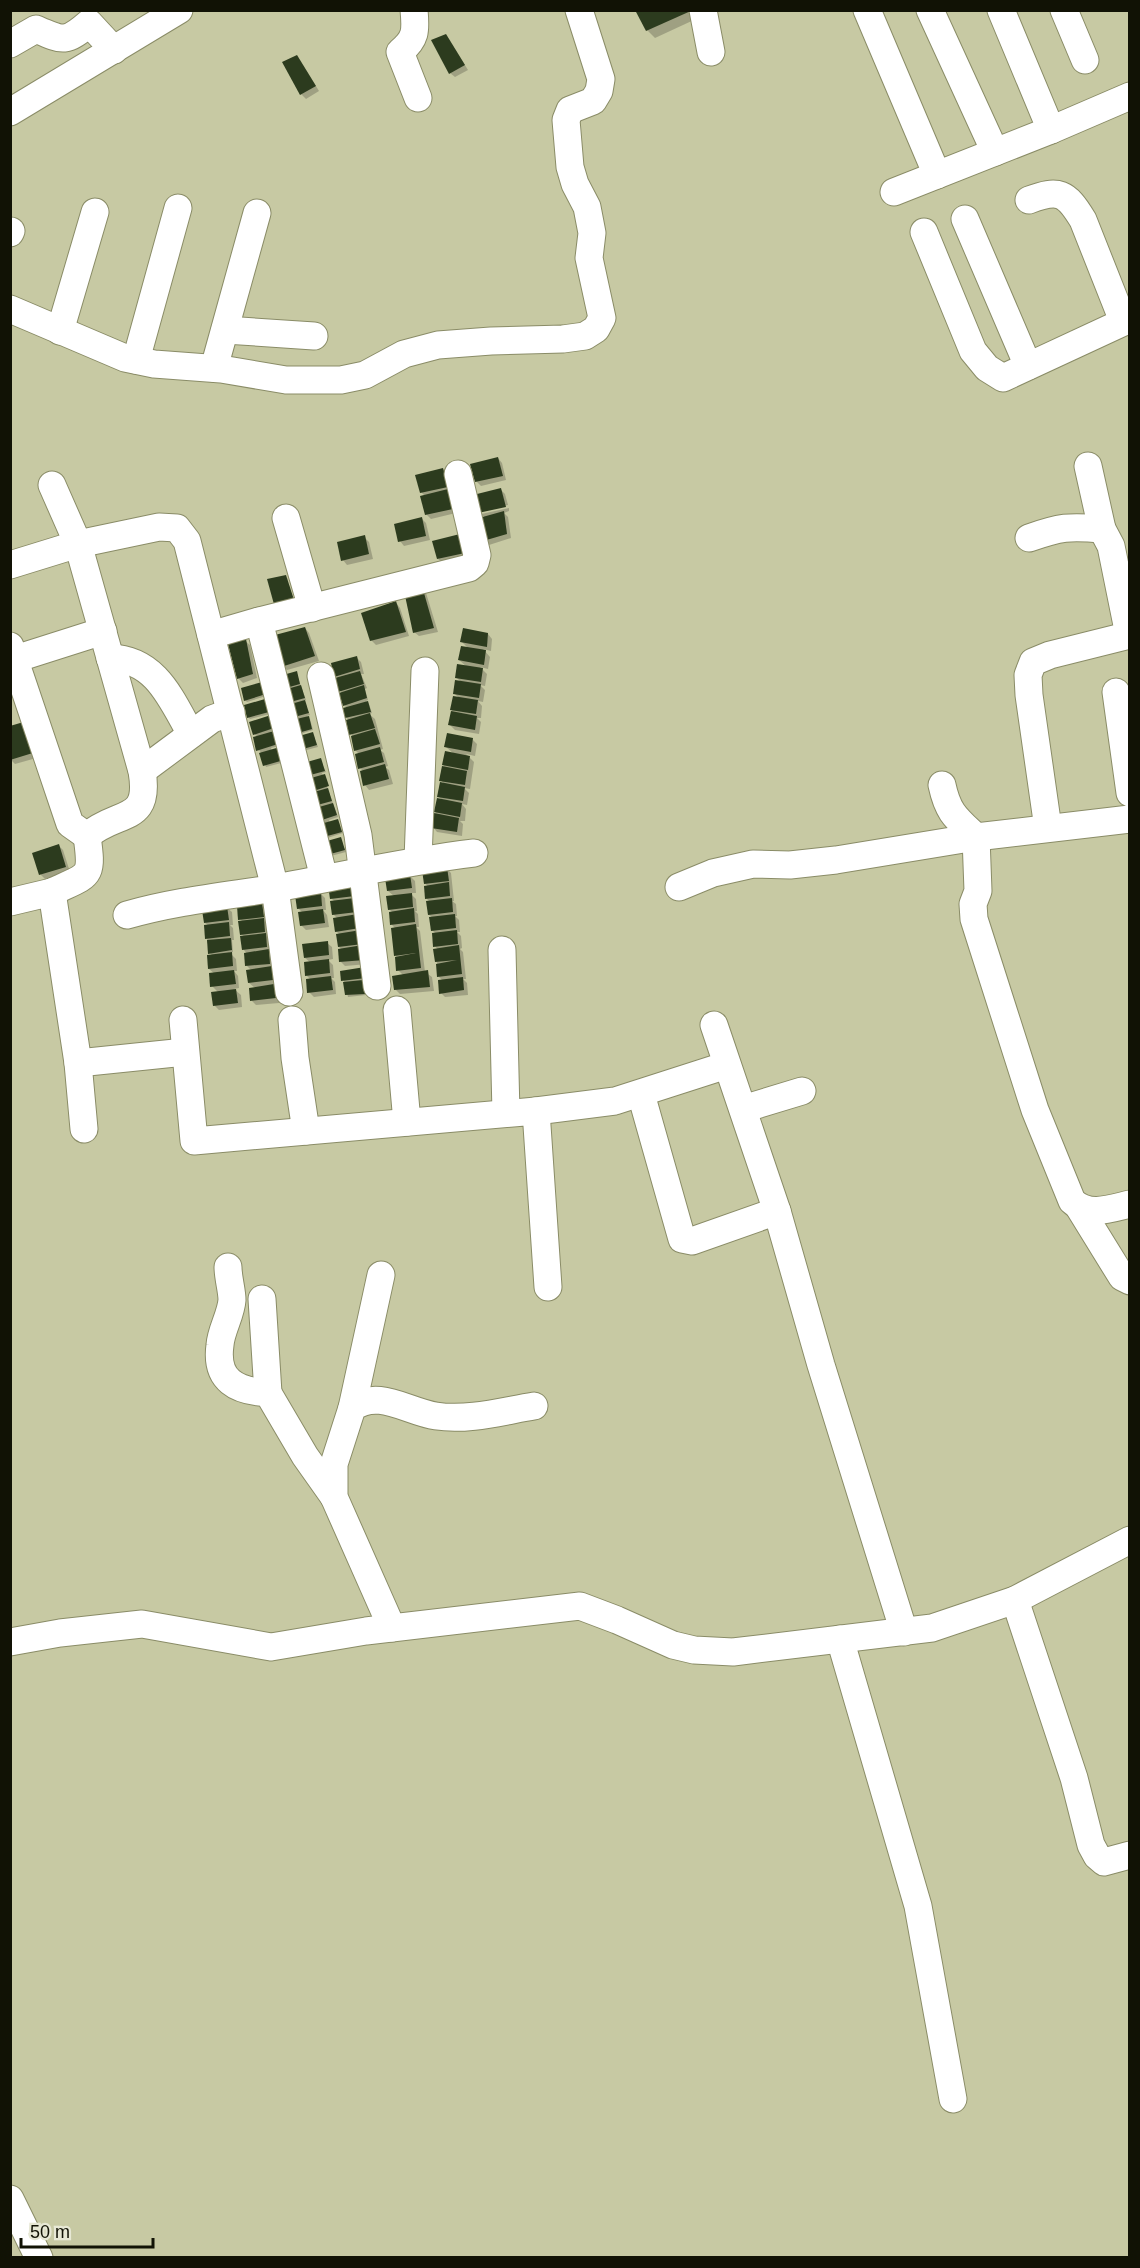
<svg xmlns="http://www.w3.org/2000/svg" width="1140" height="2268" font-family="Helvetica,sans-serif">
<rect width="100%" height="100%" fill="#c7c9a3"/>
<g fill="#0003">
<path d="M690,10L696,19L655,38L647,30Z"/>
<path d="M446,35L468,70L455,77L450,73Z"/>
<path d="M297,56L319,91L306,99L301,94Z"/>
<path d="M498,458L502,463L506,480L481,486L476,481Z"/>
<path d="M443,469L447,474L456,513L431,519L426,514V497L421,492Z"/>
<path d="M501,490L505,494L508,505L480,511Z"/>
<path d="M509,508V511L504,513L508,517L511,538L489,545L484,540L485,518L481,514Z"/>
<path d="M421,518L426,523L430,540L404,546L400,541Z"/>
<path d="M460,535L468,557L443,563L438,559Z"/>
<path d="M364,537L369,542L373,559L347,565L343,560Z"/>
<path d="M406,592L426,593L438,632L419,636L414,632Z"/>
<path d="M396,603L400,608L409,636L376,645L371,640Z"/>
<path d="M305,628L309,633L319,661L287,670L282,666Z"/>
<path d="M488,634L492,639L491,651L483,649L490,657L488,669L480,667L487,674L485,686L480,685L485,690L483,702L478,701L482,706L481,718H477L481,722L479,734L455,730L450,725L454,697L459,698L454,693L461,682L456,677L467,667L459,660L469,649L462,642Z"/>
<path d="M245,641L250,645L257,678L243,683L238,678Z"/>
<path d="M356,657L361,662L364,674H361L367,688L365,689L368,700L366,701L369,704L372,713L369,714L375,719L383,749L380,750L384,753L388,766L385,767L389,770L393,784L369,790L365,785L364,772L360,768L359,754L355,750L349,721L347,718L345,709L347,708L344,705L338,679L336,676Z"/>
<path d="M296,672L306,700L303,701L310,715L307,716L310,719L313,730L294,736L282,692Z"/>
<path d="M263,685L266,696L247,702L245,700Z"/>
<path d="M264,701L270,714L250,719L248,717Z"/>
<path d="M270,717L275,730L271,731L275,735L279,746L271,748L272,751L285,762L266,767L260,751L257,750L258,737L254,734Z"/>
<path d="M10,728L40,757L15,764L11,760Z"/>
<path d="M313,734L318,747L299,752Z"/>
<path d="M472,739L477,744L475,756L466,754L474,762L470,789L464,788L469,793L467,805L462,804L466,809L465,821H460L463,824L462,836L437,832L433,827L438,800L443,801L438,796L445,785L441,780L446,753L454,754L446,747Z"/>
<path d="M320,760L326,772L322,773L338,817L329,820L330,823L338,820L343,833L324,839L306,781Z"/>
<path d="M340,839L346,852L327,857Z"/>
<path d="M58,845L63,850L70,872L45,879L41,875L34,854Z"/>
<path d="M447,869L451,873L454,901H452L456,904L457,916H455L459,920L460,932H457L461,936L462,948L460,949L463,952L466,979H463L467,983L468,995L445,997L441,993L443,981L439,977L435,950H438L435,946L436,934L432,930L433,918L429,915L430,902L427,899L428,887L425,883Z"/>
<path d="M410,876L415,881L416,893H410L416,899L417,911H415L418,914L419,927H416L420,931L425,972L432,977L434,991L400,994L395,989L404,976L398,970L392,929L395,928L392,925L393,913L389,909L394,896L388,891Z"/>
<path d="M353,883L368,964L345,966L341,962L342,950L339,947L340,935L336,931L338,919L333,914L335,902L331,898Z"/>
<path d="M320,893L325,898L326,910H323L327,915L329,927L306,930L301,925L303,913L298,908Z"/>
<path d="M262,904L266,909L269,936H267L270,940L271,951L269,952L273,956L274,968H271L276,973L277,985H273L278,990L279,1003L256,1005L252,1001L255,988L249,983L251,970L247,966V954L244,950L245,937L241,934L243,922L240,919Z"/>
<path d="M227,908L232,912L233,925H230L233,928L234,940H232L233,952H229L236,959L237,971H234L238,976L239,988L234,989L241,995L242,1007L219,1010L214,1005L219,993L212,986L215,974L209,969L213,956L210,953L207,938L209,926L205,923Z"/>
<path d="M327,943L332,947L333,959L328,960L333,965L334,978H331L335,982L336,994L314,997L309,992L311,980L307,976L311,963L305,958Z"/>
<path d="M342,973L367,979L361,980L365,984L366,995L348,997Z"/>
</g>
<g fill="#2c3b1e">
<path d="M635,10H693L646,31Z"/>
<path d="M446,34L465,65L449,74L431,40Z"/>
<path d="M297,55L316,86L300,95L282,62Z"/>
<path d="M498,457L503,476L475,482L470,464Z"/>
<path d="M443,468L448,487L420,493L415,475Z"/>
<path d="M501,488L506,507L478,513L473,495Z"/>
<path d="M448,489L453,509L425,515L420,496Z"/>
<path d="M504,511L507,534L483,541L479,518Z"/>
<path d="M422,517L426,536L398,542L394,524Z"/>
<path d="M460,534L465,553L437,559L432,541Z"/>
<path d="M365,535L369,554L341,561L337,542Z"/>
<path d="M286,575L295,603L275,608L267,579Z"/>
<path d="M422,586L434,628L413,633L404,591Z"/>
<path d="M396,601L406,632L370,641L361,613Z"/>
<path d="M305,627L315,656L281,667L275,635Z"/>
<path d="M463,628L488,633L487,647L460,642Z"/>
<path d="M246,639L253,674L237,679L228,644Z"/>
<path d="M461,646L486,650L484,665L458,660Z"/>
<path d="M357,656L360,669L334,677L331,663Z"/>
<path d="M457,664L483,668L481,682L455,678Z"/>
<path d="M297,671L300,684L279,690L276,677Z"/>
<path d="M360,671L364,684L338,692L335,678Z"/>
<path d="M455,680L481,684L479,698L453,694Z"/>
<path d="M262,682L266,694L244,701L241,688Z"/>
<path d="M301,685L305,698L283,704L280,691Z"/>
<path d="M364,685L367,698L343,706L339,693Z"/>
<path d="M453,696L478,700L476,714L450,710Z"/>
<path d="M265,699L269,712L247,718L244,705Z"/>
<path d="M305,700L309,713L287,719L284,706Z"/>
<path d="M368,701L371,712L345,718L343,708Z"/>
<path d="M451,711L477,716L475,730L448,725Z"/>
<path d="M370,713L375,728L349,735L346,720Z"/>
<path d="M271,715L274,728L253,735L249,722Z"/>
<path d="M309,716L312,729L291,735L288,721Z"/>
<path d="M27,721L36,752L10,760V726Z"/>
<path d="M375,729L380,744L354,751L351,736Z"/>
<path d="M274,731L278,744L256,751L253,737Z"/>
<path d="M313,732L317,745L296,751L292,738Z"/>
<path d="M447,733L473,738L471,752L444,747Z"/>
<path d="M280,747L284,760L263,766L259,753Z"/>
<path d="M380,747L384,762L358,769L355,754Z"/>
<path d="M445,751L470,756L468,770L442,765Z"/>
<path d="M321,758L325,771L303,777L300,764Z"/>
<path d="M385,764L389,779L363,786L360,771Z"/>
<path d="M442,766L467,771L465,785L439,781Z"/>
<path d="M325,774L329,786L307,793L304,780Z"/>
<path d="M440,782L465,787L463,801L437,797Z"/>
<path d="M328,788L332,801L310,807L307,794Z"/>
<path d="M437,798L462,803L460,817L434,812Z"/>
<path d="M333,803L337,815L316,822L312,809Z"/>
<path d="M434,813L459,818L457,832L431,828Z"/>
<path d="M338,819L342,832L320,838L317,825Z"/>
<path d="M341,837L345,850L323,856L320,843Z"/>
<path d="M59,844L66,867L39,875L32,853Z"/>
<path d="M447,867L449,881L424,884L422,870Z"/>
<path d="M410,874L412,888L387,891L385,878Z"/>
<path d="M353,882L355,896L330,899L328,885Z"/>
<path d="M449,882L450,896L425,899L424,886Z"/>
<path d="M321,892L322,906L297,909L295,895Z"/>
<path d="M412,893L413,907L388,910L386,896Z"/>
<path d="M355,898L357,912L332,915L330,901Z"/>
<path d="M452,898L453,912L428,915L426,901Z"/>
<path d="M262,903L264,917L238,920L237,906Z"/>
<path d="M227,906L229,920L204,923L202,910Z"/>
<path d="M414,908L415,922L390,925L389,912Z"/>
<path d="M323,909L325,923L300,926L298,912Z"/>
<path d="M358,914L360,928L335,932L333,918Z"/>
<path d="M455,914L456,928L431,931L429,917Z"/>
<path d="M264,918L265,932L240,935L238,921Z"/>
<path d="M229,922L230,936L205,939L204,925Z"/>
<path d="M416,924L421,968L396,971L395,957L416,953L394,956L391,928Z"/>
<path d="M361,930L363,944L338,947L336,934Z"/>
<path d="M457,930L458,944L433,947L432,933Z"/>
<path d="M266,933L267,947L242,950L240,936Z"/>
<path d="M231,938L232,950L208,954L207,940Z"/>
<path d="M328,941L329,955L304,958L302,944Z"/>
<path d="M363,945L365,960L339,962L338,949Z"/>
<path d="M459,945L462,974L437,977L436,964L457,960L435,962L433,949Z"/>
<path d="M269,949L270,964L245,966L244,953Z"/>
<path d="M232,952L233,966L208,969L207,955Z"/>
<path d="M329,959L330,973L305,976L304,962Z"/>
<path d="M272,966L273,980L248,983L246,970Z"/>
<path d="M365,967L366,978L341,981L340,971Z"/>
<path d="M234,970L236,984L210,987L209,973Z"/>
<path d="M428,970L430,987L394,990L392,976Z"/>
<path d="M331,976L333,990L307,993L306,979Z"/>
<path d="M463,977L464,990L439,994L438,980Z"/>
<path d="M363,980L365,994L345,995L343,982Z"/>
<path d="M274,984L276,998L250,1001L249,988Z"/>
<path d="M236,989L238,1003L213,1006L211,992Z"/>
</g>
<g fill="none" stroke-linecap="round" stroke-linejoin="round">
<defs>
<g id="minor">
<path d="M414,10C416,31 416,39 400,52L418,98"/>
<path d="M703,10L711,52"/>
<path d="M867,10L937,175"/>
<path d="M930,10L995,152"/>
<path d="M1001,10L1051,130"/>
<path d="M1064,10L1085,60"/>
<path d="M10,44L36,29C63,41 66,43 89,23L114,50"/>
<path d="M10,112L179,10"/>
<path d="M894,192L1051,130L1130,96"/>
<path d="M1029,200C1059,189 1066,192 1083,220L1123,321"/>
<path d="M965,219L1028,366"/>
<path d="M924,232L973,351L987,368L1003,378L1130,319"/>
<path d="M10,233L11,231"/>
<path d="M10,309L125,358L154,364L221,369L286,380H341L365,375L404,354L438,345L491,341L563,339L585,336L596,329L602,318L589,258L592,233L587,207L575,184L570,167L566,120L570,110L593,101L599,91L601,79L579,10"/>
<path d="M225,330L314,336"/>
<path d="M60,331L95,212"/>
<path d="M136,360L178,208"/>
<path d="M214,368L257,213"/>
<path d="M1088,466L1102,529L1111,546L1129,635"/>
<path d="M286,518L312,608"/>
<path d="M1029,538C1060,527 1069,526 1102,529"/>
<path d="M10,565L78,544L159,527L177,528L187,541L275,888L289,992"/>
<path d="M259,621L324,878"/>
<path d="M211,635L259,621L469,568L475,563L477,555L458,474"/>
<path d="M10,646L70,824L87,836C118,809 151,825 142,771L78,544L52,485"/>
<path d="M110,658C156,659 171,699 191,734"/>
<path d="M15,659L103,631"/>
<path d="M321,676L358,835L377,986"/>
<path d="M1116,692L1130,793"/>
<path d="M142,771L212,719L231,712"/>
<path d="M942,785C948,813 956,818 976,837L978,891L973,904L974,919L1035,1110L1072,1201C1089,1217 1109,1209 1130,1204"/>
<path d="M1048,828L1029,695L1028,675L1033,662L1050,655L1130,635"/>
<path d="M418,860L425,671"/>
<path d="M679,887L713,873L753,864L790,865L836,860L976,837L1130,819"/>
<path d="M52,892C90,874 93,879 87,836"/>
<path d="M10,902L52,892L78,1063L84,1129"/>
<path d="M127,915C176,901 226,896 276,888C342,876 407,861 474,853"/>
<path d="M502,950L506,1113"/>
<path d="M397,1010L407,1122"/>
<path d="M183,1020L194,1141L536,1111L548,1287"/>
<path d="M292,1020L295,1058L306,1131"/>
<path d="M714,1025L777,1211L821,1365L904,1632"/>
<path d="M78,1063L185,1052"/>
<path d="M641,1094L682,1239L692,1241L777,1211"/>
<path d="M743,1109L802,1091"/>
<path d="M536,1111L615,1101L727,1065"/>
<path d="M1080,1209L1122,1277L1130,1281"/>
<path d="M228,1267C228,1278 232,1290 232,1300C231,1315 221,1330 220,1345C215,1381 237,1391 268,1393L305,1456L334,1497"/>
<path d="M262,1299L268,1393"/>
<path d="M352,1408L381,1275"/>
<path d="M1015,1600L1074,1778L1091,1845L1097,1856L1104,1862L1130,1855"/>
<path d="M392,1628L334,1497V1464L352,1408C378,1388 408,1412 436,1416C468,1421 503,1411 534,1406"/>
<path d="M840,1639L918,1906L953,2099"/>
<path d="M10,1642L60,1633L142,1624L271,1647L366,1631L580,1606L617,1620L673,1645L694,1650L733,1652L932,1628L1015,1600L1130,1540"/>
<path d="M10,2199L39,2258"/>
</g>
</defs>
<use href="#minor" stroke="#8a8c67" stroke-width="29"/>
<use href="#minor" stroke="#fff" stroke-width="27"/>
</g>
<rect width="1140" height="2268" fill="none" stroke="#111205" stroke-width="24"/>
<path d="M21 2238v9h132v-9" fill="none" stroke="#111205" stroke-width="3"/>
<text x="30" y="2238" font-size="18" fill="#111205" stroke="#e7e8d5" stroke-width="4.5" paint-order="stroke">50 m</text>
</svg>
